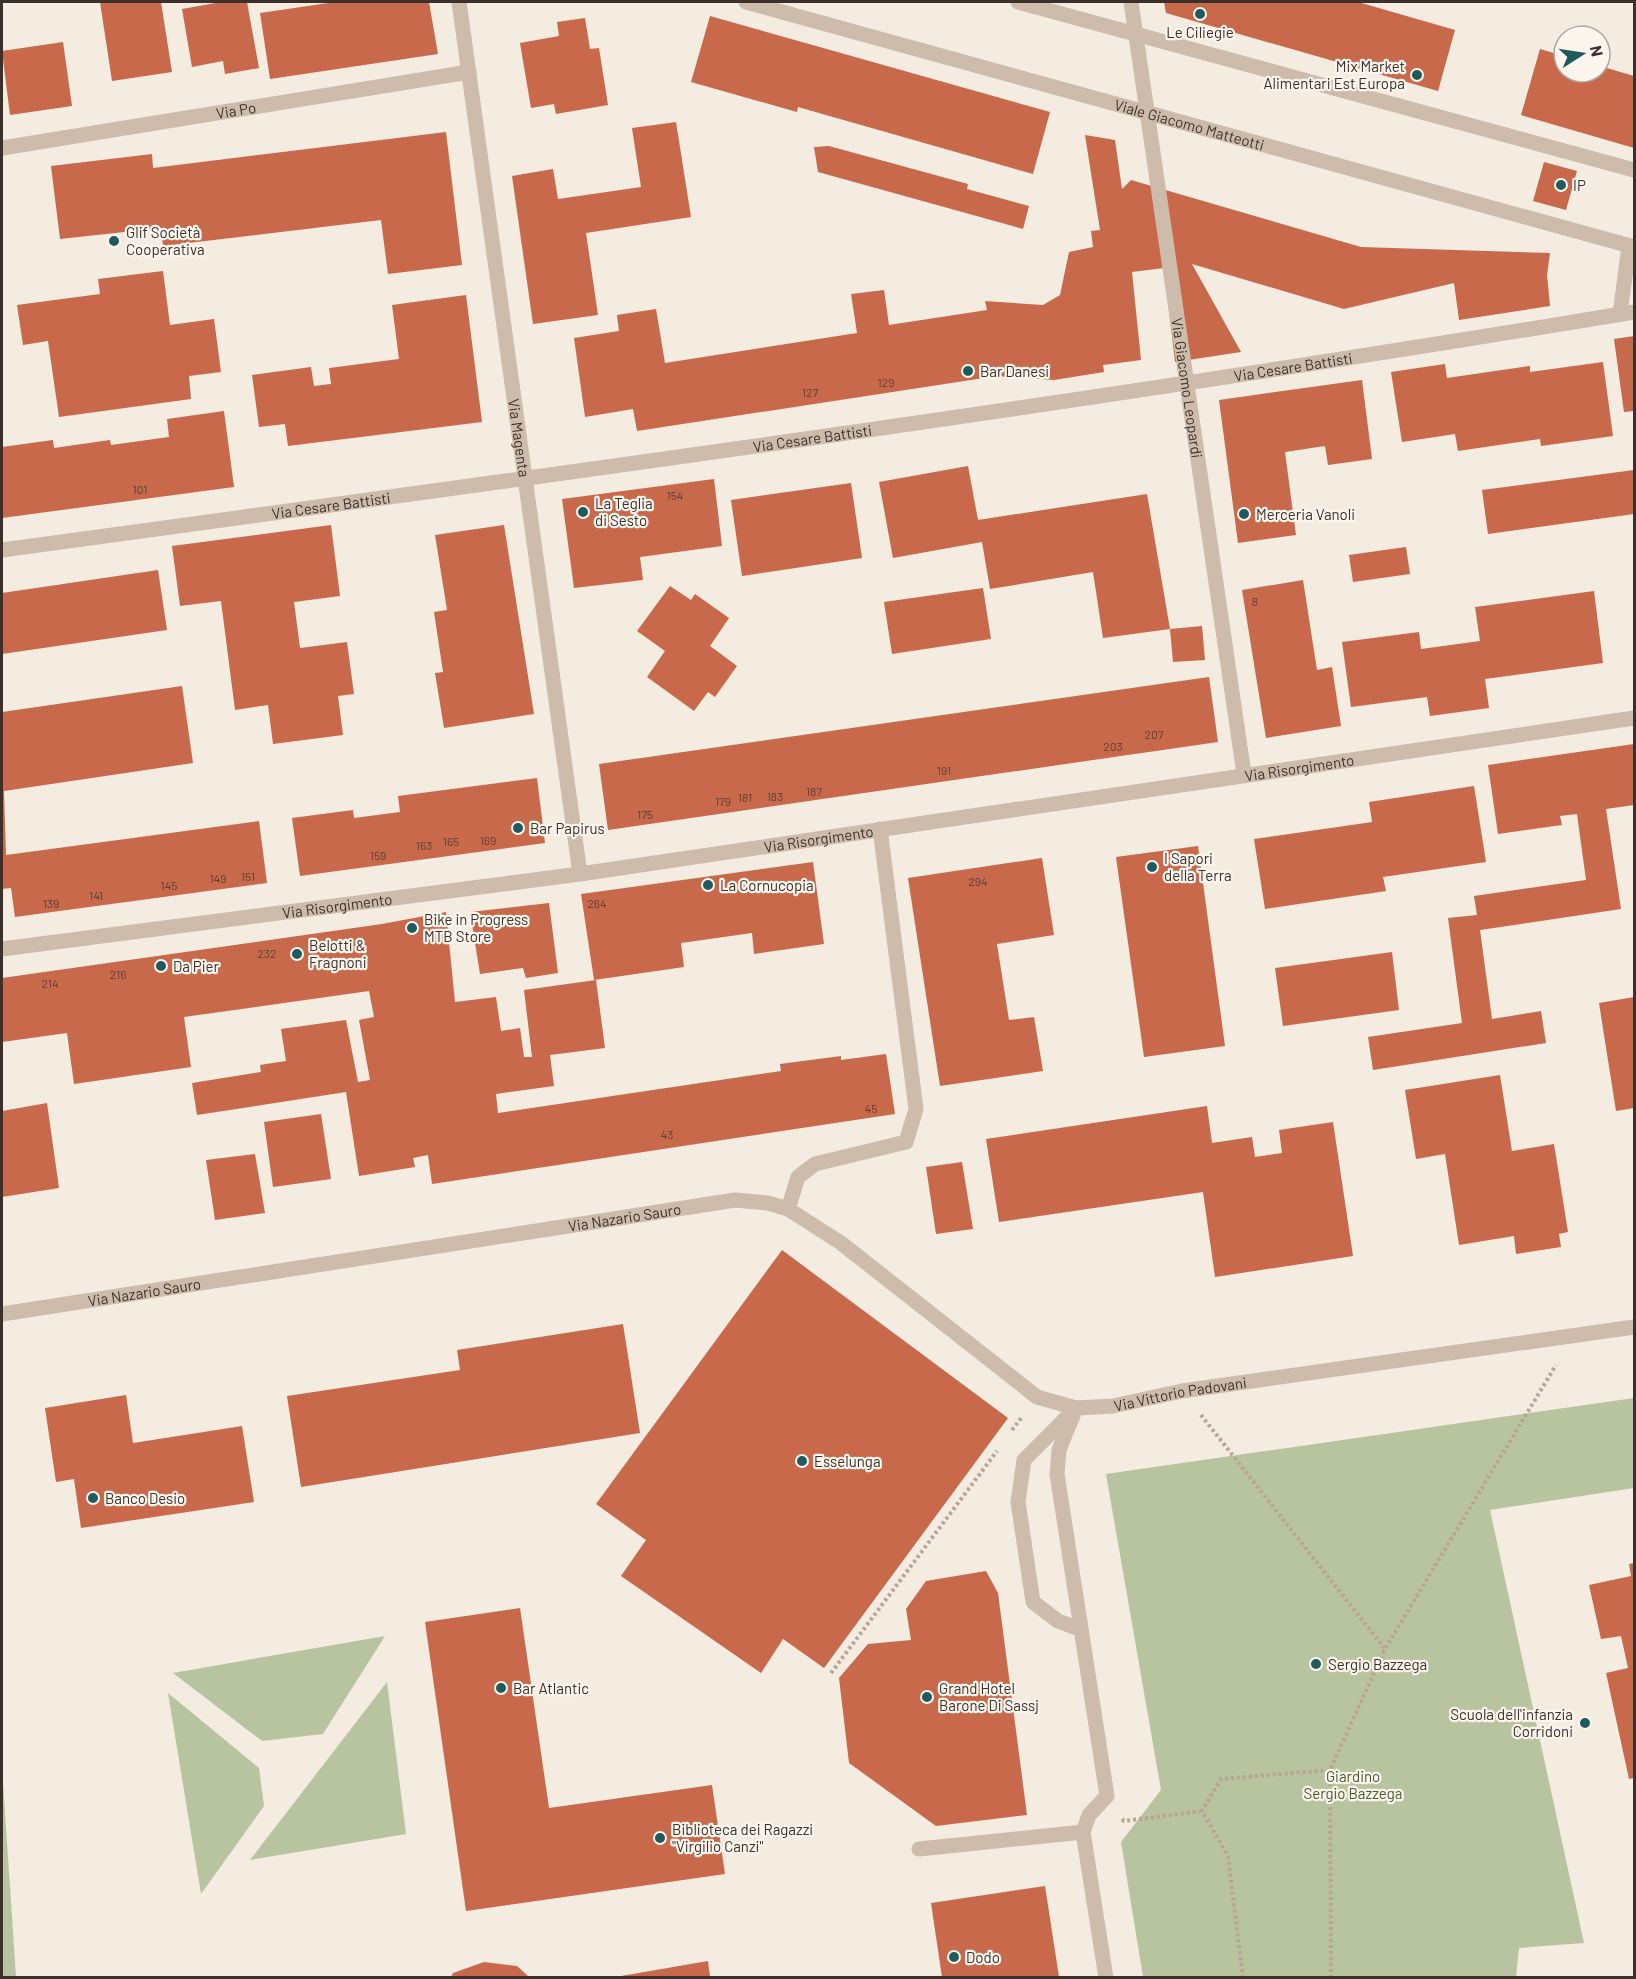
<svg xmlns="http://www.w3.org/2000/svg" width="1636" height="1979" font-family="Barlow,sans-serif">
<rect width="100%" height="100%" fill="#f4ebe1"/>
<g fill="#b8c4a0">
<path d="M1634,1398V1488L1490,1510L1584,1943L1519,1948L1516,1977H1143L1121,1842L1161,1790L1106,1474Z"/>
<path d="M385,1636L323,1734L262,1741L173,1673Z"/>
<path d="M387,1682L406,1834L250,1860Z"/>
<path d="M168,1693L259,1768L264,1806L201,1894Z"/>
<path d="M2,1768L16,1977H2Z"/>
</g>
<g fill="#c8694b">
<path d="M100,2H161L172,72L112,81Z"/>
<path d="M221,2H247L259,68L225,74L223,61L192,67L182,9Z"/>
<path d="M335,2H429L438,54L270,79L260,13Z"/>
<path d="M1164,2H1358L1455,30L1438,91L1166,13Z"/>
<path d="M710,16L1050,112L1033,174L798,107L797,112L691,82Z"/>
<path d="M585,18L590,49L599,48L608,105L556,114L554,104L531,108L520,43L559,36L557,22Z"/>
<path d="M63,42L72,106L10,115L2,51Z"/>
<path d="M1540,49L1564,56V72H1600V66L1634,76V148L1521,115Z"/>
<path d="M676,122L691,217L586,233L598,315L533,324L512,176L553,169L558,199L641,187L632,128Z"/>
<path d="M446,132L462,265L388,274L381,220L163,246L161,228L60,239L51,166L152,154L153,168Z"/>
<path d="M1085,135L1115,140L1122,189L1131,180L1361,247L1550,253L1547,275L1550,306L1459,320L1454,283L1344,309L1192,264L1241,352L1175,362L1164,268L1132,272L1141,360L1103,365L1104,372L1054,380L997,376L637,431L633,409L585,417L574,338L619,331L617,315L656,309L665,363L857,333L851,294L884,290L889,325L987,310L985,301L1043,305L1060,295L1069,252L1093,247L1091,231L1100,230Z"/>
<path d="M829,146L968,184L967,189L1029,206L1023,229L818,172L814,147Z"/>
<path d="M1544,162L1577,171L1566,210L1533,201Z"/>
<path d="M163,271L170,325L214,319L221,372L189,376L191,399L59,417L48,341L23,345L17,305L100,294L98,279Z"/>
<path d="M466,295L482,422L288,446L285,424L259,427L252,375L311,367L314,386L331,384L329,368L399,359L392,305Z"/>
<path d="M1634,336V411L1624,412L1614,339Z"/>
<path d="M1603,362L1613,436L1541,446L1540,439L1458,451L1455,434L1402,442L1391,372L1445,364L1447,378L1530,366V372Z"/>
<path d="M1362,380L1372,459L1328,465L1325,446L1285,452L1296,535L1238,543L1219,400Z"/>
<path d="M224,411L234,487L2,518V447L53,440L54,448L110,440L111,445L169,437L167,419Z"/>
<path d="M968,466L978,520L1147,494L1170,629L1103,638L1093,572L990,589L982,542L893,558L879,482Z"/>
<path d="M1634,470V514L1488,534L1482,490Z"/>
<path d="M714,479L722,546L640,557L643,580L574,588L562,499Z"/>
<path d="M851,483L862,558L742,576L731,500Z"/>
<path d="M331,525L340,596L294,602L300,648L347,642L354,694L338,696L343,735L273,744L268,705L235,710L221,601L180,606L172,546Z"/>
<path d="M504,525L534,714L444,728L435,673L443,672L434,612L447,610L435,535Z"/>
<path d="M1406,547L1410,574L1353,582L1349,555Z"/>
<path d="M158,570L167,630L2,654V593Z"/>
<path d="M1303,580L1317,670L1332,667L1341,726L1266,738L1242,590Z"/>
<path d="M670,586L691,600L695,594L729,618L710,646L737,666L715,697L708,692L694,711L647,677L665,651L637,631Z"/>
<path d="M983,588L991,639L892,654L884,602Z"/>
<path d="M1594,591L1603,663L1485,679L1489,708L1430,716L1427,697L1351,707L1342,642L1419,632L1421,649L1480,641L1475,607Z"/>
<path d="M1202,626L1205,660L1173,662L1170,629Z"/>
<path d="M1209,677L1218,742L608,830L599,764Z"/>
<path d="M182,686L193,763L4,791L6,855L259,821L267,883L15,917L11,888L2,889V712Z"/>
<path d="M1634,744V805L1606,809L1621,909L1480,930L1492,1019L1541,1011L1546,1043L1373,1070L1368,1037L1462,1023L1448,918L1477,915L1474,896L1586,880L1577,814L1560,816L1562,825L1498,834L1488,765Z"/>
<path d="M537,778L545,843L300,876L292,818L353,810L354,818L400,812L398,796Z"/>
<path d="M1474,786L1486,862L1383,877L1386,891L1265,909L1254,839L1372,822L1369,802Z"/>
<path d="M1198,846L1225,1046L1144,1057L1116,857Z"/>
<path d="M1042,858L1054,935L997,944L1009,1020L1034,1017L1043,1071L940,1086L908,878Z"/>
<path d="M813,862L824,944L754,954L752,933L681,943L684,967L594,980L581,894Z"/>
<path d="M549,903L558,973L526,978L523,968L480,974L470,912Z"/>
<path d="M446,912L455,1002L496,997L501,1031L520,1028L524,1057H532L524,990L596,980L605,1048L550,1055L554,1086L496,1094L498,1113L781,1071L780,1064L841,1056V1060L886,1054L895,1114L432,1184L428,1155L413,1158L415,1167L359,1176L346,1092L197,1115L192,1083L261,1072L260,1065L286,1061L281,1029L346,1020L358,1082L370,1080L359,1020L374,1017L369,991L184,1017L191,1067L74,1084L67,1033L2,1042V978L382,924Z"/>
<path d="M1392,952L1399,1010L1283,1026L1275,968Z"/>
<path d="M1634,997V1108L1616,1111L1599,1003Z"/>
<path d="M1500,1075L1512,1151L1554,1144L1568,1232L1559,1234L1561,1247L1516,1254L1514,1236L1459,1245L1445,1154L1416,1159L1405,1090Z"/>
<path d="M47,1103L59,1188L2,1197V1111Z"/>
<path d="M1207,1106L1212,1143L1252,1137L1255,1157L1282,1153L1279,1130L1333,1122L1353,1256L1215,1277L1203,1192L999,1222L986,1139Z"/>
<path d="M321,1114L331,1179L273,1187L264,1122Z"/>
<path d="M255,1154L265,1213L215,1220L206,1160Z"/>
<path d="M962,1162L973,1229L936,1234L926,1167Z"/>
<path d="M782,1250L1008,1418L824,1668L783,1639L761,1673L621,1576L646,1540L596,1504Z"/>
<path d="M623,1324L640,1433L301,1487L287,1396L460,1370L457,1350Z"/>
<path d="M126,1395L133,1443L242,1426L254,1502L81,1528L74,1479L56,1482L45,1408Z"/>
<path d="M1634,1563V1778L1629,1779L1606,1673L1628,1668L1621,1636L1601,1639L1589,1585L1631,1576L1629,1564Z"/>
<path d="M986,1571L998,1593L1027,1815L936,1826L849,1763L839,1678L868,1644L911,1640L906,1609L926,1581Z"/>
<path d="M520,1608L549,1808L712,1785L725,1874L466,1911L425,1622Z"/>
<path d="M1045,1886L1059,1977H942L931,1903Z"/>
<path d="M708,1961L710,1977H621V1976Z"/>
<path d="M484,1962L517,1966L529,1977H451L453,1973Z"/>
</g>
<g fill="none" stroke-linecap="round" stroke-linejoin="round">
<g stroke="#b9a596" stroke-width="4" stroke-dasharray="3 3" stroke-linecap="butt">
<path d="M1201,1415L1385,1649"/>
<path d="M1012,1430L1022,1417"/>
<path d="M831,1673L997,1451"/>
<path d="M1122,1819L1124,1821L1202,1811"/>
<path d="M1243,1978L1228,1856L1202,1811L1221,1779L1330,1770"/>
<path d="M1331,1978L1330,1770L1385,1649L1556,1365"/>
</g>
<g stroke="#cdbbac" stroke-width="15">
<path d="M1076,1408L1024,1460L1018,1502L1033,1602L1058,1621L1079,1629"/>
<path d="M919,1849L1083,1832"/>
</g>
<g stroke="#cdbbac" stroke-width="15">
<path id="s1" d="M459,2L580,874"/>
<path id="s2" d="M746,2L1634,247"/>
<path d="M1018,2L1634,170"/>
<path id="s3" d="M1131,2L1244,774"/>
<path id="s4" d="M2,148L469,72"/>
<path d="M1620,314L1629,246"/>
<path id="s5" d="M2,550C547,476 1092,402 1634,312"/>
<path id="s6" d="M2,949L580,874L1634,718"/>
<path d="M788,1209L798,1177L815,1164L906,1142L916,1109L880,829"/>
<path id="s7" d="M2,1314L735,1200L768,1203L788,1209L841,1243L1037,1397L1076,1408L1113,1406L1182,1391L1634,1327"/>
<path d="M1076,1408L1059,1450L1057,1474L1107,1796L1089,1815L1083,1832L1106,1978"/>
</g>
</g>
<g fill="#1f5a5e" stroke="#fbf5ee" stroke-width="2">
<circle cx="1200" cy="14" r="6"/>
<circle cx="1417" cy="75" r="6"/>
<circle cx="1561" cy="185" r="6"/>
<circle cx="114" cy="241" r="6"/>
<circle cx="968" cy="371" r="6"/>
<circle cx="583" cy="512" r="6"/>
<circle cx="1244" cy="514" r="6"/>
<circle cx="518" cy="828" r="6"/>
<circle cx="1152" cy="867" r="6"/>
<circle cx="708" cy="885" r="6"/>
<circle cx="412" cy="928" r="6"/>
<circle cx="297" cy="954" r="6"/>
<circle cx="161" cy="966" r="6"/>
<circle cx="802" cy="1461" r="6"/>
<circle cx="93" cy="1498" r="6"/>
<circle cx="1316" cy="1664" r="6"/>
<circle cx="501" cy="1688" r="6"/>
<circle cx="927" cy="1697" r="6"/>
<circle cx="1585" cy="1723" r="6"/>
<circle cx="660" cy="1838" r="6"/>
<circle cx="954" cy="1957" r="6"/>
</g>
<g text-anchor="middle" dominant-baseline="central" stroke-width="4.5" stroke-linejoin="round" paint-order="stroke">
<g font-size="12" fill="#5e3e33">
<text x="886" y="382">129</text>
<text x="810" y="392">127</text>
<text x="140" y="489">101</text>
<text x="675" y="495">154</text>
<text x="1255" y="601">8</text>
<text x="1154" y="734">207</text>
<text x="1113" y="746">203</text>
<text x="944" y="770">191</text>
<text x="814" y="791">187</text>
<text x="775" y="796">183</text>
<text x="745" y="797">181</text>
<text x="723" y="801">179</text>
<text x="645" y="814">175</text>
<text x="488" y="840">169</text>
<text x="451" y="841">165</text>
<text x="424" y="845">163</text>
<text x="378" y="855">159</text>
<text x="248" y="876">151</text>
<text x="218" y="878">149</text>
<text x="978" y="881">294</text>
<text x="169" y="885">145</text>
<text x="96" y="895">141</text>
<text x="51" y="903">139</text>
<text x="597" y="903">264</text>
<text x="267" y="953">232</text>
<text x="118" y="974">216</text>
<text x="50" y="983">214</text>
<text x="871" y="1108">45</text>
<text x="667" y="1134">43</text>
</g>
<g font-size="15" fill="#3b302b" stroke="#fbf5ee" text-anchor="start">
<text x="1200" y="32" text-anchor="middle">Le Ciliegie</text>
<text x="1405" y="66" text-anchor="end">Mix Market<tspan x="1405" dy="17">Alimentari Est Europa</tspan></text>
<text x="1573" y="185">IP</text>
<text x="126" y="232">Glif Società<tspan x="126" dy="17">Cooperativa</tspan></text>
<text x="980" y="371">Bar Danesi</text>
<text x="595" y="503">La Teglia<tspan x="595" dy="17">di Sesto</tspan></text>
<text x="1256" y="514">Merceria Vanoli</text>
<text x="530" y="828">Bar Papirus</text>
<text x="1164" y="858">I Sapori<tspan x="1164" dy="17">della Terra</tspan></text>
<text x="720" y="885">La Cornucopia</text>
<text x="424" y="919">Bike in Progress<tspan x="424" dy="17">MTB Store</tspan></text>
<text x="309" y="945">Belotti &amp;<tspan x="309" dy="17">Fragnoni</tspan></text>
<text x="173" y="966">Da Pier</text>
<text x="814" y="1461">Esselunga</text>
<text x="105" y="1498">Banco Desio</text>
<text x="1328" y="1664">Sergio Bazzega</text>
<text x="513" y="1688">Bar Atlantic</text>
<text x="939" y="1688">Grand Hotel<tspan x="939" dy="17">Barone Di Sassj</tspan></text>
<text x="1573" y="1714" text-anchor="end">Scuola dell'infanzia<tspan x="1573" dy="17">Corridoni</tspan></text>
<text x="672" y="1829">Biblioteca dei Ragazzi<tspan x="672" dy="17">"Virgilio Canzi"</tspan></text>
<text x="966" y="1957">Dodo</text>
</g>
<g font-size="15" fill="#3b302b" stroke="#fbf5ee">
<text stroke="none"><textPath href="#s4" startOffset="237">Via Po</textPath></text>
<text stroke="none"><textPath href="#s2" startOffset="460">Viale Giacomo Matteotti</textPath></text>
<text stroke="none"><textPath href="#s5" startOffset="1304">Via Cesare Battisti</textPath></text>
<text stroke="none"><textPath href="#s3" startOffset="390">Via Giacomo Leopardi</textPath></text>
<text stroke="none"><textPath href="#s1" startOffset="440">Via Magenta</textPath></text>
<text stroke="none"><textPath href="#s5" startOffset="818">Via Cesare Battisti</textPath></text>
<text stroke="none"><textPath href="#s5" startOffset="332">Via Cesare Battisti</textPath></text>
<text stroke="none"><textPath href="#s6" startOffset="1310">Via Risorgimento</textPath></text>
<text stroke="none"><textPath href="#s6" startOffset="824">Via Risorgimento</textPath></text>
<text stroke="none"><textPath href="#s6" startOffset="338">Via Risorgimento</textPath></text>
<text stroke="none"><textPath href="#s7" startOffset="630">Via Nazario Sauro</textPath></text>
<text stroke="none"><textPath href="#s7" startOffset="144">Via Nazario Sauro</textPath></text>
<text stroke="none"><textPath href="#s7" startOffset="1254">Via Vittorio Padovani</textPath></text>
</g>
<g font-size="15" fill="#4a5a2e" stroke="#fbf5ee">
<text x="1353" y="1776">Giardino<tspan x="1353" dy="17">Sergio Bazzega</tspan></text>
</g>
</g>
<rect width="1636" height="1979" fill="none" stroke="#3b302b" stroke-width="6"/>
<g transform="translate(1582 54) rotate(78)"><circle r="28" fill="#fbf5ee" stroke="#aea6a0" stroke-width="1.5"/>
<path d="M0-4.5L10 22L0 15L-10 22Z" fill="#1f5a5e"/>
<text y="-9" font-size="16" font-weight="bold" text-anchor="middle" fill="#3b302b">N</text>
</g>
</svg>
